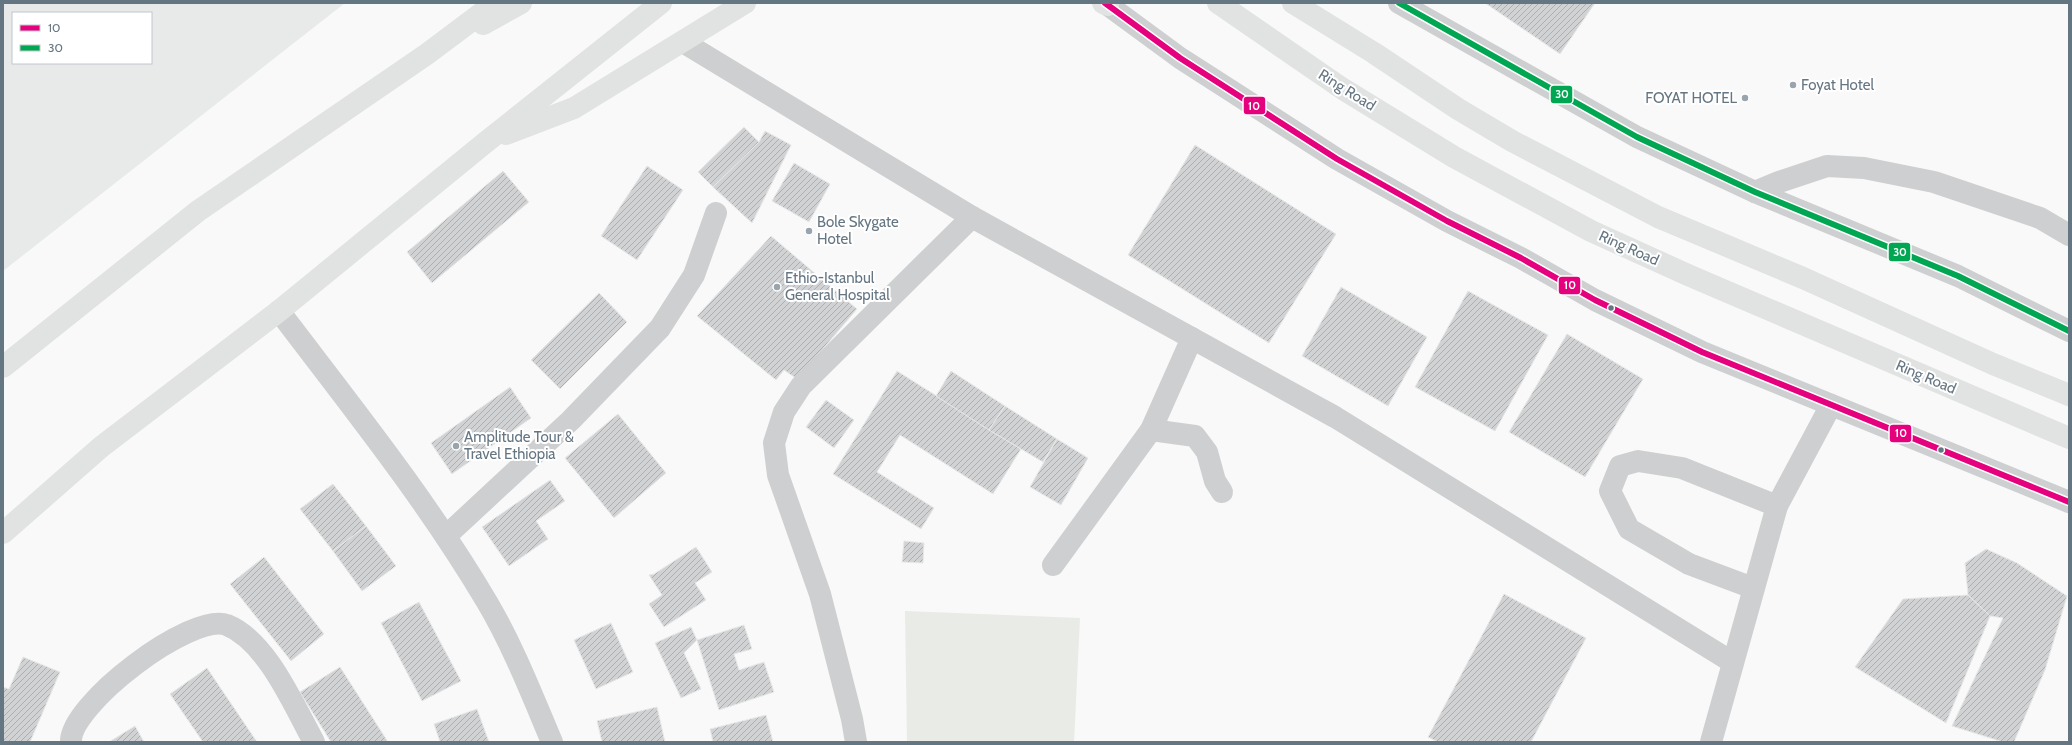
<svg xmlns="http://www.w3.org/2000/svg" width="2072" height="745" font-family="Cabin,sans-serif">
<defs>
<pattern id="building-hatch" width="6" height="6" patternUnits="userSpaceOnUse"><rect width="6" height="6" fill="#d0d2d3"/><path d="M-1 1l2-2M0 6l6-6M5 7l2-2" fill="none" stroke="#acafb1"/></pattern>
</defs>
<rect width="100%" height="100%" fill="#f9f9f9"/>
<path fill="#e8e9e9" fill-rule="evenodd" d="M3,3H345L3,271ZM13,13H151V63H13Z"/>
<path fill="#e8ebe6" d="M905,611L1080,618L1074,742H907Z"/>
<g fill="url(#building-hatch)" stroke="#e8e8e8">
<path d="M1485,3H1595L1560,54Z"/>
<path d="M744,127L759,142L713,187L698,172Z"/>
<path d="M765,131L791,145L752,223L713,187L759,142Z"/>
<path d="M1195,145L1336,234L1269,343L1128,255Z"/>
<path d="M794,163L830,184L809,222L772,201Z"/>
<path d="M647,166L683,190L637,260L601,236Z"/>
<path d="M503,171L529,202L432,283L407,252Z"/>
<path d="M771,236L857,309L797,379L784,370L776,380L697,316Z"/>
<path d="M1341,287L1427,337L1388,406L1302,356Z"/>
<path d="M1468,291L1548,335L1495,431L1415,387Z"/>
<path d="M599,293L627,322L560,389L531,360Z"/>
<path d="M1567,334L1643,379L1585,477L1509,432Z"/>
<path d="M897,371L1021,449L993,494L900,435L877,472L934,508L921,529L833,474Z"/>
<path d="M951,371L1005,406L989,430L936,396Z"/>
<path d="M510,387L531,418L452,474L431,443Z"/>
<path d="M826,400L854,420L834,448L806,427Z"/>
<path d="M1005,406L1057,439L1043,462L989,430Z"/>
<path d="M618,414L666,473L614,518L565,458Z"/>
<path d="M1057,439L1088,458L1061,505L1030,487Z"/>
<path d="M550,480L565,501L536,521L548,539L509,566L482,527Z"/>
<path d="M333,484L366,526L333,551L300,509Z"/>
<path d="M366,526L396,566L362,591L333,551Z"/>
<path d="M904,541L924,543L923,563L902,562Z"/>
<path d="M696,547L712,572L695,583L706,600L664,627L649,604L662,595L649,575L654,574Z"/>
<path d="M1986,549L2017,563L2067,596L2045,670L2014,742H2003L1952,726L2003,618L1990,616L1968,595L1965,563Z"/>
<path d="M264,557L324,634L291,661L230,584Z"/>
<path d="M1504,594L1586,638L1531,742H1438L1428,737Z"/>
<path d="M1968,595L1990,616L1946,723L1855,667L1903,599Z"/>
<path d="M419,602L461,681L422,701L381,623Z"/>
<path d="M611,623L633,672L596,689L574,640Z"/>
<path d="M744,625L752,649L734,654L739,670L764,662L774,692L719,710L697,640Z"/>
<path d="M691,627L697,640L684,653L701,689L681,698L655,643Z"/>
<path d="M23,657L60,672L30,742H3V687L9,689Z"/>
<path d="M340,667L388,742H331L300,692Z"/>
<path d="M207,668L257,742H203L170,694Z"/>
<path d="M657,707L665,742H602L597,721Z"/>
<path d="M477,709L489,742H440L434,724Z"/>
<path d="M766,715L773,742H713L710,729Z"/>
<path d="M135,726L144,742H109Z"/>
</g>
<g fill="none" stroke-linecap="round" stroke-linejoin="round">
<g stroke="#cecfd0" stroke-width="22">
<path d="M1105,3L1180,58L1337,159L1447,221L1521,258L1595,300L1702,352L2069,502"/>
<path d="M1399,3L1637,137L1755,192L1958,276L2069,331"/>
<path d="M683,42L972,217L1335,417L1732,662"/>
<path d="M1755,192L1779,182L1827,166L1864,168L1934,182L2040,218L2069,235"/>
<path d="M279,311C351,406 426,499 487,602C513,646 532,695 552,742"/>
<path d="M1151,430L1195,436L1207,452L1215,481L1222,492"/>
<path d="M446,536L571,420L660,328L694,275L716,213"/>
<path d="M1053,565L1151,430L1192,338"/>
<path d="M1753,588L1689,564L1629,529L1610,491L1620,466L1638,461L1682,468L1777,506"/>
<path d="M71,742C69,705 191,612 227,625C267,641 294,706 314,742"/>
<path d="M856,742L852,719L820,594L778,475L774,443L784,412L801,386L972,217"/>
<path d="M1711,742L1777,506L1831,405"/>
</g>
<g stroke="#e1e2e2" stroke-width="22">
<path d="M1103,3L1108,5"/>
<path d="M483,24L521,3"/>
<path d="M506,134L574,108L745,3"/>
<path d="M3,367L198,211L427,54L495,3"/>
<path d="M3,533L101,447L279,311L486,142L661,3"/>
</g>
<g stroke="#e1e2e2" stroke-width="22">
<path d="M1218,3L1343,89L1454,157L1591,231L1688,275L2069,438"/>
<path d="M1293,3L1374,53L1458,109L1512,141L1658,217L1803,278L1993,364L2069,395"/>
</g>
<defs>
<path id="bus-1" d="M1105,3L1180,58L1337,159L1447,221L1521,258L1595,300L1702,352L2069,502"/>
<path id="bus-2" d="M1399,3L1637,137L1755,192L1958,276L2069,331"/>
</defs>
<use href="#bus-1" stroke="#fff" stroke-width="9"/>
<use href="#bus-2" stroke="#fff" stroke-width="9"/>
<use href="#bus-1" stroke="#e5007d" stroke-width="6"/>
<use href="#bus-2" stroke="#00a651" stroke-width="6"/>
</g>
<g fill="#99a4ac" stroke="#fff" stroke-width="1.5">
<circle cx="1793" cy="85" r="4"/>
<circle cx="1745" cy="98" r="4"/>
<circle cx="809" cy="231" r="4"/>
<circle cx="777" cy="287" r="4"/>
<circle cx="456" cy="446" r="4"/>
</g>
<g fill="#657683" stroke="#fff" stroke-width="1.5">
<circle cx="1611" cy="308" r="3.5"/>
<circle cx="1941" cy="450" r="3.5"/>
</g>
<g text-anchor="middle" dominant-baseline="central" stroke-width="4" stroke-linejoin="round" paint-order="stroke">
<g font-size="15" fill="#657683" stroke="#fff" text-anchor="start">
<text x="1801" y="85">Foyat Hotel</text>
<text x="1737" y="98" text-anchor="end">FOYAT HOTEL</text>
<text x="817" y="222">Bole Skygate<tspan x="817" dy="17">Hotel</tspan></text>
<text x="785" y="278">Ethio-Istanbul<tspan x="785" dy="17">General Hospital</tspan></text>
<text x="464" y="437">Amplitude Tour &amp;<tspan x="464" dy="17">Travel Ethiopia</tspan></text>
</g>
<g font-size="15" fill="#657683" stroke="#fff">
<text transform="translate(1347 90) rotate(32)">Ring Road</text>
<text transform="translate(1629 248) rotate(24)">Ring Road</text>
<text transform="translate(1926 377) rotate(23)">Ring Road</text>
</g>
</g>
<g stroke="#fff" stroke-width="1.5">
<rect x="1550" y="85" width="23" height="19" rx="4" fill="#00a651"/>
<rect x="1243" y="96" width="23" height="19" rx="4" fill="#e5007d"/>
<rect x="1888" y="242" width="23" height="20" rx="4" fill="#00a651"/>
<rect x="1558" y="276" width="23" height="19" rx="4" fill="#e5007d"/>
<rect x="1889" y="424" width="23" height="19" rx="4" fill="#e5007d"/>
</g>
<g font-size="11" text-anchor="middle" font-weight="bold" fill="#fff">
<text x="1562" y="98">30</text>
<text x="1254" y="110">10</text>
<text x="1900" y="256">30</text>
<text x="1570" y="289">10</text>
<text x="1901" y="437">10</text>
</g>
<rect width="2072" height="745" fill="none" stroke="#657683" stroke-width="8"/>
<rect x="12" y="12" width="140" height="52" fill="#ffffff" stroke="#c1c8cd"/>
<rect x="20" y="25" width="20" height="6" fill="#e5007d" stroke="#c1c8cd"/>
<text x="48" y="32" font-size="12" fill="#657683">10</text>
<rect x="20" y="45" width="20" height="6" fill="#00a651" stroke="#c1c8cd"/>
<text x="48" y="52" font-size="12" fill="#657683">30</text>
</svg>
